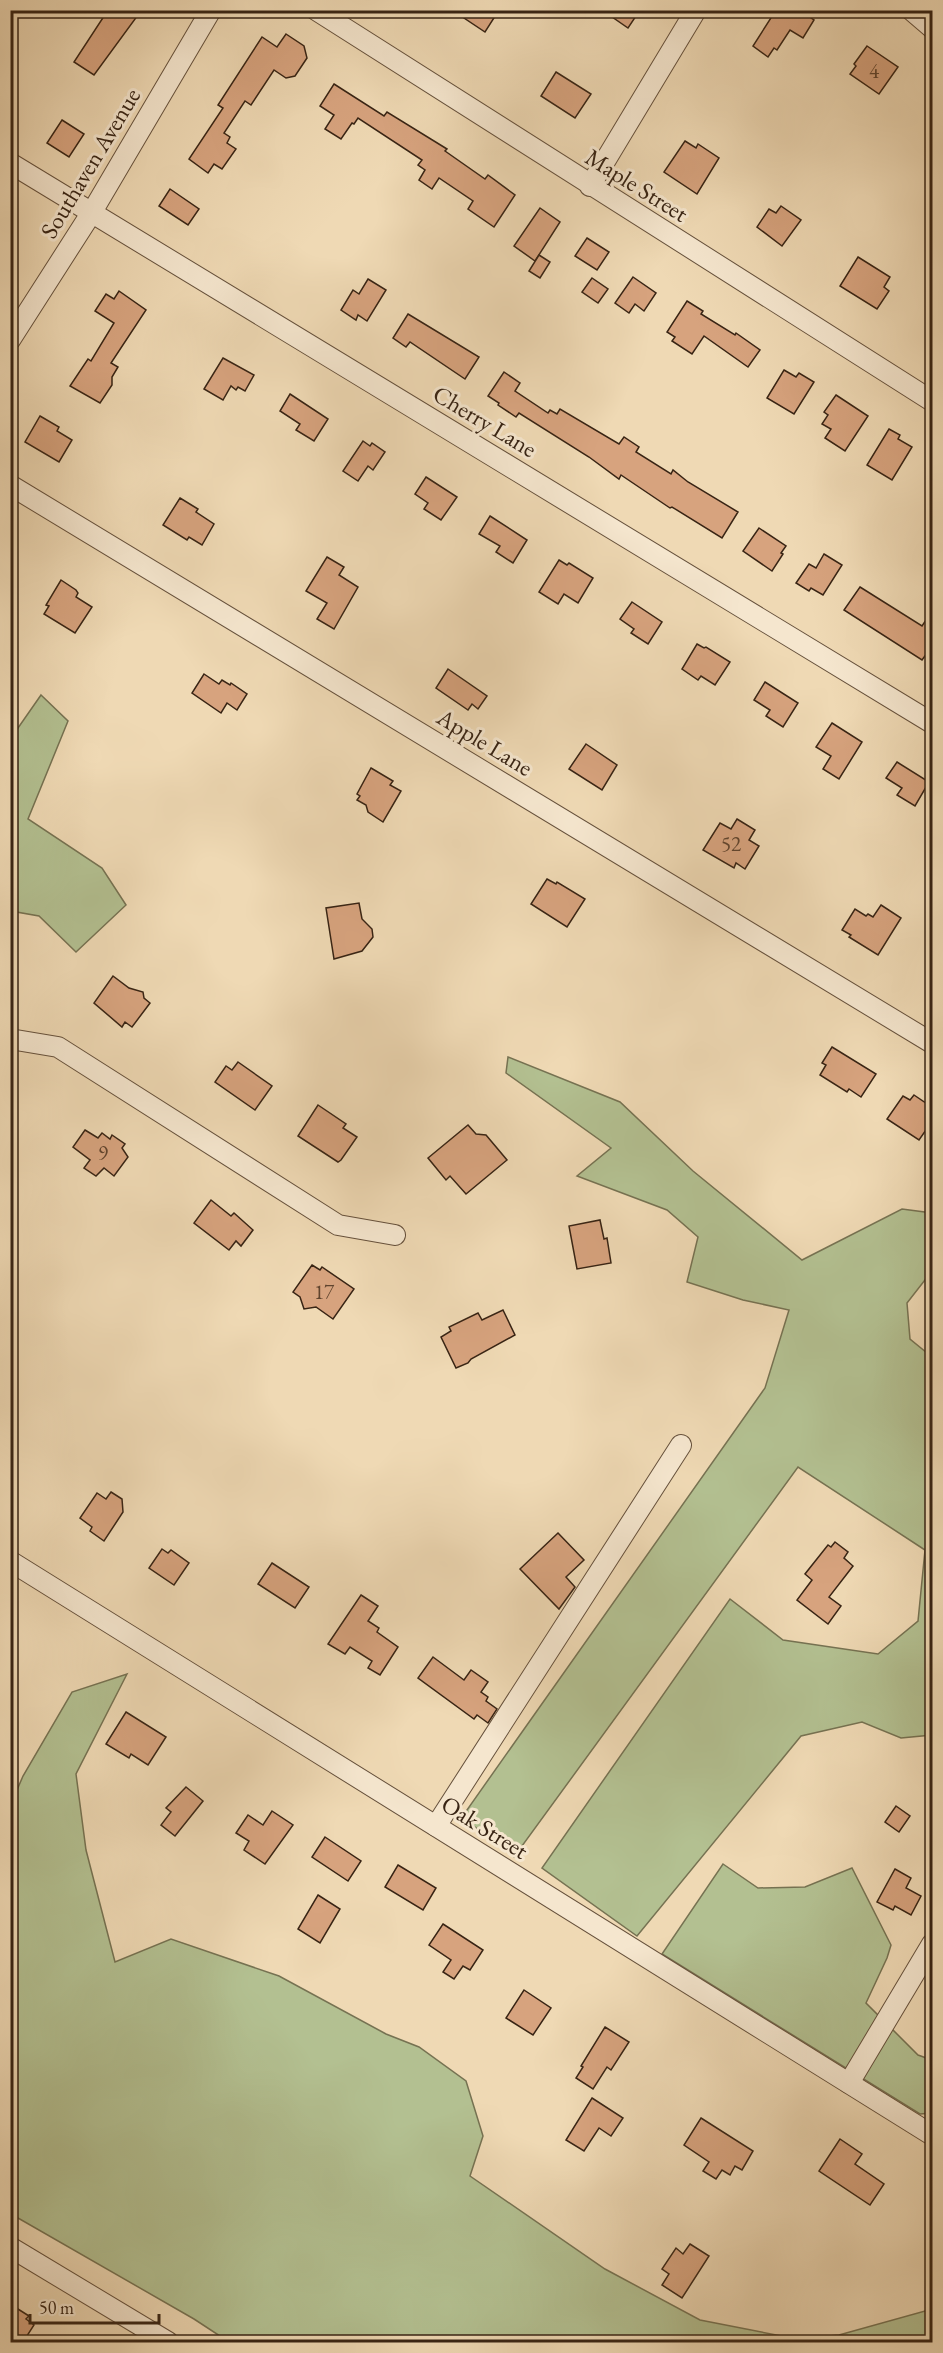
<svg xmlns="http://www.w3.org/2000/svg" width="943" height="2353" font-family="'EB Garamond',serif">
<rect width="100%" height="100%" fill="#efd9b4"/>
<filter id="stains"><feTurbulence type="fractalNoise" baseFrequency=".00333" numOctaves="4"/><feColorMatrix values="0 0 0 0 .2 0 0 0 0 .09 0 0 0 0 .02 0 0 0 .5 -.17"/></filter>
<radialGradient id="worn" r=".72"><stop offset=".6" stop-color="#630" stop-opacity="0"/><stop offset="1" stop-color="#630" stop-opacity=".3"/></radialGradient>
<g fill="#b3c091" stroke="#767252" stroke-width="1.5">
<path d="M41,695L68,721L28,819L102,868L126,905L76,952L39,916L11,911V738Z"/>
<path d="M508,1057L620,1102L693,1171L802,1260L902,1209L932,1213V1271L907,1303L910,1339L932,1357V1735L901,1738L862,1722L801,1736L637,1936L542,1868L730,1599L783,1640L878,1654L918,1621L925,1550L798,1467L514,1857L462,1817L765,1388L789,1310L743,1300L687,1282L698,1237L667,1210L577,1176L611,1148L506,1073Z"/>
<path d="M127,1674L76,1774L86,1850L115,1962L171,1939L279,1976L386,2034L419,2047L466,2081L483,2136L470,2176L605,2269L700,2320L797,2339L839,2335L925,2311L932,2314V2342H229L194,2319L11,2214V1804L23,1776L72,1692Z"/>
<path d="M723,1864L758,1888L805,1887L852,1868L891,1945L887,1958L866,2003L918,2055L932,2060V2113L920,2114L662,1954Z"/>
</g>
<g fill="#d7a37e" stroke="#382414" stroke-width="1.5">
<path d="M108,10H131L138,15L94,75L74,62Z"/>
<path d="M452,10H499L485,32Z"/>
<path d="M602,10H640L628,28Z"/>
<path d="M776,10H799L814,20L803,38L790,30L777,50L774,48L768,57L753,46Z"/>
<path d="M286,34L304,46L307,58L295,76L286,78L274,70L251,105L245,101L224,133L230,137L227,143L236,149L222,169L214,164L208,173L189,159L223,108L218,105L262,37L277,47Z"/>
<path d="M867,46L898,67L879,94L850,74L856,66L854,64Z"/>
<path d="M556,72L591,94L575,118L541,96Z"/>
<path d="M334,84L384,116L387,112L447,149L445,151L485,179L488,175L515,195L494,227L468,209L473,201L439,178L432,189L419,180L425,170L418,165L422,160L358,118L354,124L352,123L341,139L325,129L334,115L320,106Z"/>
<path d="M62,120L84,134L69,157L47,143Z"/>
<path d="M685,141L696,148L698,144L719,158L697,194L664,172Z"/>
<path d="M170,189L199,209L188,225L159,206Z"/>
<path d="M781,206L801,220L782,246L757,227L769,209L776,213Z"/>
<path d="M540,208L560,222L535,261L514,246Z"/>
<path d="M587,238L609,252L597,270L575,256Z"/>
<path d="M539,255L550,262L540,278L529,271Z"/>
<path d="M858,257L890,277L884,287L889,291L877,309L840,286Z"/>
<path d="M633,277L656,293L644,311L635,304L629,313L615,303Z"/>
<path d="M592,278L608,289L598,303L582,292Z"/>
<path d="M368,279L386,290L367,321L358,315L356,320L341,310L353,290L359,294Z"/>
<path d="M119,291L146,310L111,363L118,367L112,377V385L100,403L70,386L88,359L91,361L114,323L95,311L106,294L114,299Z"/>
<path d="M687,301L703,311L701,314L735,335L736,333L760,350L748,367L704,336L692,354L672,341L675,337L667,332Z"/>
<path d="M408,314L479,357L465,379L410,342L406,347L393,338Z"/>
<path d="M223,358L254,375L245,391L238,387L236,390L231,386L223,400L204,389Z"/>
<path d="M784,370L796,377L799,373L814,382L794,414L767,398Z"/>
<path d="M504,372L520,383L515,391L548,413L550,410L557,414L560,409L619,444L624,437L639,447L636,452L671,474L673,470L688,482L738,512L722,538L672,507L670,508L621,475L619,479L589,457L519,413L516,417L498,405L499,403L488,396Z"/>
<path d="M290,394L328,419L314,441L296,430L300,424L280,411Z"/>
<path d="M836,395L868,416L845,451L825,438L831,429L822,424L828,415L824,412Z"/>
<path d="M40,416L59,427L57,431L72,440L59,462L25,442Z"/>
<path d="M889,429L900,435L898,439L912,447L892,480L867,465Z"/>
<path d="M363,441L370,446L372,443L385,452L373,470L368,466L358,481L343,471Z"/>
<path d="M426,477L457,497L441,520L424,509L428,503L415,494Z"/>
<path d="M180,498L198,509L196,512L214,524L202,545L189,537L187,540L163,525Z"/>
<path d="M490,516L527,540L513,563L496,552L500,546L479,534Z"/>
<path d="M759,528L786,546L781,553L783,554L772,571L743,551Z"/>
<path d="M824,554L842,565L823,595L811,588L809,591L796,583L809,564L816,568Z"/>
<path d="M327,557L344,567L339,575L358,587L334,629L317,619L327,603L306,591Z"/>
<path d="M559,560L567,565L569,563L593,578L578,603L564,594L558,604L539,592Z"/>
<path d="M61,580L76,590L78,593L76,597L92,607L75,633L44,614L49,606L46,605Z"/>
<path d="M860,587L922,626L933,610V645L922,660L844,610Z"/>
<path d="M632,602L662,622L648,644L631,633L634,629L620,619Z"/>
<path d="M697,644L704,648L706,647L730,662L715,685L701,676L698,680L682,669Z"/>
<path d="M448,669L487,696L478,709L472,704L468,710L436,688Z"/>
<path d="M204,674L219,684L222,680L230,685L231,683L247,694L237,710L227,703L221,713L192,693Z"/>
<path d="M765,682L798,703L783,727L766,716L770,710L754,700Z"/>
<path d="M832,723L862,742L839,779L823,769L831,756L816,747Z"/>
<path d="M586,744L617,765L602,790L569,769Z"/>
<path d="M897,762L929,782L915,806L897,795L902,788L886,778Z"/>
<path d="M371,768L393,781L390,785L401,791L383,822L368,812L366,805L357,800L360,796L357,794Z"/>
<path d="M737,819L755,830L749,840L759,846L745,869L736,863L734,868L703,850L720,823L731,829Z"/>
<path d="M547,879L556,884L557,882L585,899L567,927L531,904Z"/>
<path d="M359,903L362,919L372,929L373,937L362,951L334,959L326,908Z"/>
<path d="M881,905L901,918L878,955L849,937L851,935L842,930L855,909L866,916L868,914L873,917Z"/>
<path d="M113,976L129,988L143,992L144,998L150,1003L132,1027L125,1022L122,1027L94,1003Z"/>
<path d="M832,1047L876,1074L861,1097L849,1089L847,1092L820,1075L826,1065L822,1063Z"/>
<path d="M238,1062L272,1086L255,1110L215,1082L226,1066L232,1070Z"/>
<path d="M914,1095L933,1108V1120L919,1140L887,1119L903,1096L910,1100Z"/>
<path d="M318,1105L346,1124L343,1128L357,1137L341,1160L338,1162L298,1136Z"/>
<path d="M468,1125L476,1134L486,1135L507,1160L466,1194L450,1176L446,1180L428,1158Z"/>
<path d="M85,1130L98,1138L102,1133L110,1139L112,1135L125,1144L122,1148L128,1157L114,1176L104,1168L96,1176L84,1168L90,1160L73,1147Z"/>
<path d="M211,1200L231,1216L234,1213L253,1230L241,1246L236,1241L229,1250L194,1223Z"/>
<path d="M600,1220L604,1239L607,1238L611,1263L577,1269L569,1226Z"/>
<path d="M312,1265L320,1270L322,1267L354,1289L333,1319L316,1307L304,1309L300,1297L293,1292Z"/>
<path d="M503,1310L515,1335L471,1359L468,1363L456,1368L441,1337L451,1331L449,1327L478,1313L482,1320Z"/>
<path d="M111,1492L122,1499L123,1512L104,1541L90,1531L92,1527L80,1518L97,1493L106,1499Z"/>
<path d="M558,1533L584,1560L566,1577L575,1587L559,1609L520,1569Z"/>
<path d="M835,1542L848,1552L844,1558L853,1566L829,1597L841,1606L828,1624L797,1600L812,1580L805,1574L828,1545L831,1547Z"/>
<path d="M162,1549L168,1553L171,1550L189,1563L174,1585L149,1568Z"/>
<path d="M272,1563L309,1587L295,1608L258,1584Z"/>
<path d="M361,1595L378,1606L368,1621L379,1628L377,1632L398,1647L380,1675L368,1668L372,1661L350,1647L345,1654L328,1644Z"/>
<path d="M433,1657L464,1680L471,1670L488,1682L481,1692L488,1697L486,1701L497,1709L488,1723L477,1715L474,1719L418,1678Z"/>
<path d="M126,1712L166,1737L148,1765L131,1754L129,1758L106,1744Z"/>
<path d="M186,1787L203,1801L175,1836L161,1825L171,1812L166,1808Z"/>
<path d="M896,1806L910,1816L899,1832L885,1822Z"/>
<path d="M272,1811L293,1825L265,1864L244,1850L249,1841L236,1833L248,1815L263,1825Z"/>
<path d="M325,1837L361,1861L348,1881L312,1857Z"/>
<path d="M398,1865L436,1888L423,1910L385,1887Z"/>
<path d="M895,1869L911,1878L906,1888L921,1896L911,1915L895,1906L893,1910L877,1902Z"/>
<path d="M318,1895L340,1909L320,1943L298,1929Z"/>
<path d="M443,1924L483,1950L470,1970L463,1966L454,1979L443,1972L451,1960L429,1945Z"/>
<path d="M524,1990L551,2008L533,2035L506,2018Z"/>
<path d="M605,2027L629,2042L611,2070L607,2067L593,2089L576,2078L583,2067L581,2066Z"/>
<path d="M592,2098L623,2118L611,2136L599,2128L584,2151L566,2140Z"/>
<path d="M701,2118L753,2151L742,2170L735,2166L730,2175L722,2170L716,2179L703,2171L709,2162L684,2145Z"/>
<path d="M840,2139L862,2154L855,2164L884,2184L870,2205L819,2171Z"/>
<path d="M690,2244L709,2256L682,2298L662,2285L669,2274L662,2269L676,2248L683,2254Z"/>
<path d="M10,2304L29,2316L26,2319L34,2325L25,2339L10,2330Z"/>
</g>
<g fill="none" stroke-linecap="round" stroke-linejoin="round">
<defs>
<g id="minor">
<path d="M316,10L932,401"/>
<path d="M911,10L932,28"/>
<path d="M10,163L932,723"/>
<path d="M590,186L696,10"/>
<path d="M10,340L92,212L211,10"/>
<path d="M10,485L932,1043"/>
<path d="M10,1039L58,1047L338,1225L395,1235"/>
<path d="M10,1561L932,2135"/>
<path d="M436,1826L681,1445"/>
<path d="M849,2083L932,1944"/>
<path d="M10,2247L168,2342"/>
</g>
</defs>
<use href="#minor" stroke="#66513c" stroke-width="22"/>
<use href="#minor" stroke="#f5e6ce" stroke-width="20"/>
</g>
<g text-anchor="middle" dominant-baseline="central" stroke-width="6" stroke-linejoin="round" paint-order="stroke">
<g font-size="21" fill="#60442e">
<text x="874" y="70">4</text>
<text x="731" y="843">52</text>
<text x="103" y="1152">9</text>
<text x="324" y="1291">17</text>
</g>
<g font-size="24" fill="#382414" stroke="#f5e6ce">
<text transform="translate(90 163) rotate(-59)">Southaven Avenue</text>
<text transform="translate(637 185) rotate(32)">Maple Street</text>
<text transform="translate(485 421) rotate(31)">Cherry Lane</text>
<text transform="translate(485 742) rotate(31)">Apple Lane</text>
<text transform="translate(485 1827) rotate(32)">Oak Street</text>
</g>
</g>
<rect width="943" height="2353" fill="none" stroke="#efd9b4" stroke-width="36"/>
<rect x="12" y="12" width="919" height="2329" fill="none" stroke="#382414" stroke-width="3"/>
<rect x="18" y="18" width="907" height="2317" fill="none" stroke="#382414" stroke-width="1.5"/>
<path d="M30 2314v9h129v-9" fill="none" stroke="#382414" stroke-width="3"/>
<text x="39" y="2314" font-size="18" fill="#382414" stroke="#f5e6ce" stroke-width="4.5" paint-order="stroke">50 m</text>
<rect width="100%" height="100%" filter="url(#stains)"/>
<rect width="100%" height="100%" fill="url(#worn)"/>
</svg>
